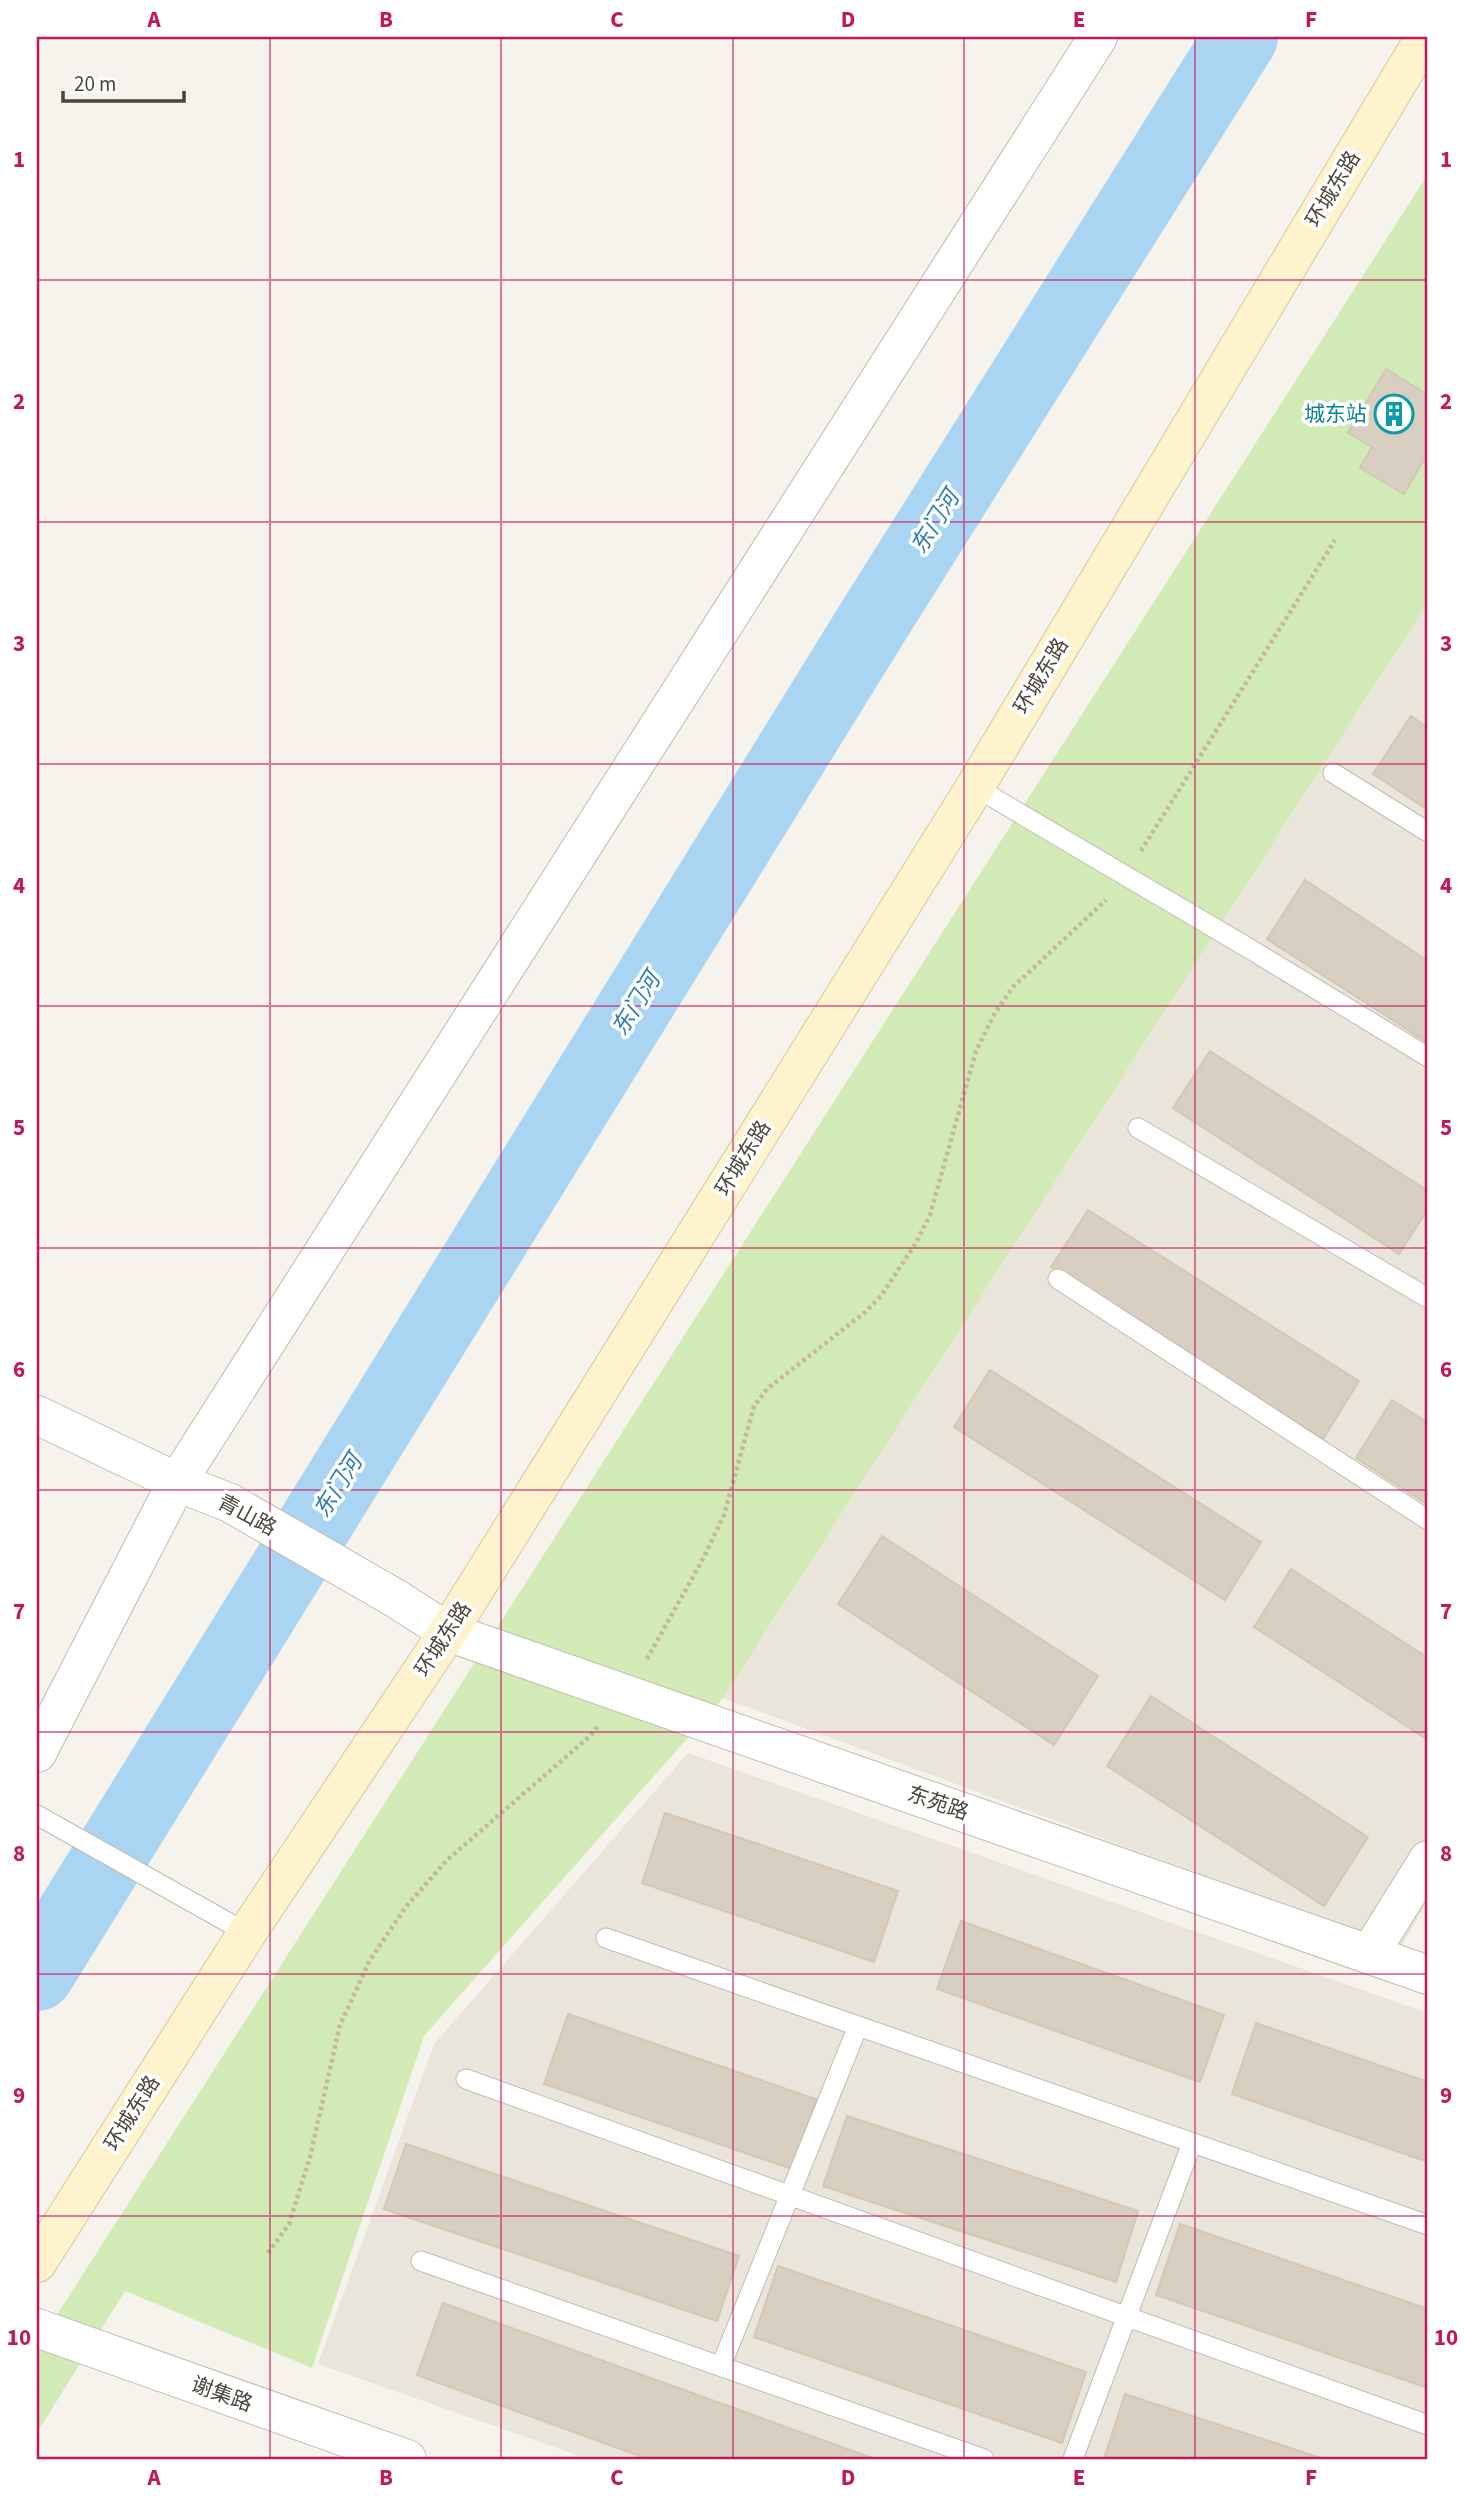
<svg xmlns="http://www.w3.org/2000/svg" width="1465" height="2496" font-family="'Source Sans 3','Noto Sans SC',sans-serif">
<rect width="100%" height="100%" fill="#f6f3ec"/>
<g fill="#eae5da">
<path d="M1428,602V1902L1400,1948L723,1698Z"/>
<path d="M688,1753L1428,2013V2459H588L318,2364L434,2044Z"/>
</g>
<path fill="#d2eab5" d="M1428,174V602L723,1698L424,2036L312,2368L125,2291L37,2433V2346Z"/>
<g fill="none" stroke-linecap="round" stroke-linejoin="round">
<path stroke="#a9d4f2" stroke-width="74" d="M37,1974L876,617L1241,37"/>
</g>
<g fill="#d8cfc1" stroke="#d3c7b4" stroke-width="2">
<path d="M1386,369L1428,395V453L1404,494L1360,468L1372,447L1348,433Z"/>
<path d="M1411,716L1428,728V810L1373,774Z"/>
<path d="M1305,880L1428,961V1043L1267,939Z"/>
<path d="M1210,1051L1428,1191V1209L1399,1254L1173,1108Z"/>
<path d="M1088,1210L1359,1381L1323,1439L1051,1267Z"/>
<path d="M990,1370L1261,1542L1225,1600L954,1427Z"/>
<path d="M1392,1400L1428,1423V1505L1356,1458Z"/>
<path d="M882,1536L1098,1676L1054,1745L838,1604Z"/>
<path d="M1291,1569L1428,1658V1740L1254,1627Z"/>
<path d="M1151,1696L1368,1837L1324,1906L1107,1766Z"/>
<path d="M665,1813L898,1891L874,1962L642,1883Z"/>
<path d="M961,1921L1224,2015L1200,2082L937,1989Z"/>
<path d="M568,2014L816,2099L792,2169L544,2084Z"/>
<path d="M1256,2023L1428,2082V2162L1232,2094Z"/>
<path d="M847,2116L1138,2211L1116,2282L823,2186Z"/>
<path d="M406,2144L739,2256L717,2321L384,2209Z"/>
<path d="M1180,2224L1428,2309V2388L1156,2295Z"/>
<path d="M778,2266L1086,2372L1062,2443L754,2337Z"/>
<path d="M443,2303L875,2459H648L417,2375Z"/>
<path d="M1125,2394L1324,2459H1104Z"/>
</g>
<g fill="none" stroke-linecap="round" stroke-linejoin="round">
<defs>
<g id="service">
<path d="M1333,773L1428,832"/>
<path d="M975,787L1250,949L1428,1057"/>
<path d="M1138,1128L1428,1298"/>
<path d="M1058,1279L1428,1520"/>
<path d="M37,1815L247,1933"/>
<path d="M606,1938L1428,2225"/>
<path d="M466,2079L1428,2425"/>
<path d="M421,2261L984,2459"/>
<path d="M721,2366L858,2026"/>
<path d="M1073,2459L1192,2143"/>
</g>
<g id="minor">
<path d="M448,1632L1428,1975"/>
<path d="M37,1753L177,1482L1098,37"/>
<path d="M1370,1953L1428,1860"/>
</g>
<g id="tertiary">
<path d="M37,1415L177,1482L230,1503L395,1598L448,1632"/>
<path d="M37,2328L407,2459"/>
</g>
<path id="secondary" d="M37,2263L247,1933L448,1632L975,787L1425,37"/>
</defs>
<use href="#service" stroke="#c2bbae" stroke-width="21"/>
<use href="#minor" stroke="#c2bbae" stroke-width="40"/>
<use href="#tertiary" stroke="#c2bbae" stroke-width="40"/>
<use href="#secondary" stroke="#d6c79b" stroke-width="40"/>
<g stroke="#c4b79f" stroke-width="4.5" stroke-dasharray="3.5 3.5" stroke-linecap="butt">
<path d="M1141,851L1335,540"/>
<path d="M647,1659L704,1557L724,1515L754,1406L767,1389L864,1313L881,1296L916,1243L930,1215L976,1051L995,1013L1013,987L1106,900"/>
<path d="M268,2253L289,2224L310,2157L340,2025L370,1960L405,1908L446,1861L590,1736L598,1726"/>
</g>
<use href="#service" stroke="#fff" stroke-width="19"/>
<use href="#minor" stroke="#fff" stroke-width="38"/>
<use href="#tertiary" stroke="#fff" stroke-width="38"/>
<use href="#secondary" stroke="#fff3cd" stroke-width="38"/>
</g>
<path fill="none" stroke="#c2185b" stroke-width="2" stroke-opacity="0.55" d="M270,37V2459M501,37V2459M733,37V2459M964,37V2459M1195,37V2459M37,280H1428M37,522H1428M37,764H1428M37,1006H1428M37,1248H1428M37,1490H1428M37,1732H1428M37,1974H1428M37,2216H1428"/>
<defs>
<symbol id="building-ring" viewBox="-11 -11 22 22"><circle r="9.5" fill="#fff" stroke="#0f9aa8" stroke-width="1.5"/><path d="M-4-6H4V6H1V3H-1V6H-4ZM-2.5-4.3h1.7v1.8h-1.7ZM.8-4.3h1.7v1.8H.8ZM-2.5-1h1.7V.8h-1.7ZM.8-1h1.7V.8H.8Z" fill="#0f9aa8"/></symbol>
</defs>
<g fill-rule="evenodd">
<use href="#building-ring" x="1372" y="392" width="44" height="44"/>
</g>
<g text-anchor="middle" dominant-baseline="central" stroke-width="7" stroke-linejoin="round" paint-order="stroke">
<g font-size="21" fill="#4b4439" stroke="#fff">
<text transform="translate(1333 189) rotate(-59)">环城东路</text>
<text transform="translate(1041 676) rotate(-59)">环城东路</text>
<text transform="translate(743 1158) rotate(-58)">环城东路</text>
<text transform="translate(247 1515) rotate(28)">青山路</text>
<text transform="translate(443 1639) rotate(-57)">环城东路</text>
<text transform="translate(938 1803) rotate(19)">东苑路</text>
<text transform="translate(132 2113) rotate(-58)">环城东路</text>
<text transform="translate(222 2394) rotate(20)">谢集路</text>
</g>
<g font-size="21" fill="#0d838f" stroke="#fff" text-anchor="end">
<text x="1367" y="414">城东站</text>
</g>
<g font-size="23" font-style="italic" fill="#2e7ab2" stroke="#fff">
<text transform="translate(935 522) rotate(-58)">东门河</text>
<text transform="translate(636 1004) rotate(-58)">东门河</text>
<text transform="translate(338 1486) rotate(-58)">东门河</text>
</g>
</g>
<rect width="1465" height="2496" fill="none" stroke="#ffffff" stroke-width="77"/>
<path d="M63 91v10h121v-10" fill="none" stroke="#4b4439" stroke-width="3.5"/>
<text x="74" y="91" font-size="21" fill="#4b4439" stroke="#ffffff" stroke-width="5" paint-order="stroke">20 m</text>
<rect x="38" y="38" width="1388" height="2420" fill="none" stroke="#c2185b" stroke-width="2.5"/>
<g font-size="23" text-anchor="middle" font-weight="bold" fill="#c2185b">
<text x="154" y="27">A</text>
<text x="386" y="27">B</text>
<text x="617" y="27">C</text>
<text x="848" y="27">D</text>
<text x="1079" y="27">E</text>
<text x="1311" y="27">F</text>
<text x="19" y="167">1</text>
<text x="1446" y="167">1</text>
<text x="19" y="409">2</text>
<text x="1446" y="409">2</text>
<text x="19" y="651">3</text>
<text x="1446" y="651">3</text>
<text x="19" y="893">4</text>
<text x="1446" y="893">4</text>
<text x="19" y="1135">5</text>
<text x="1446" y="1135">5</text>
<text x="19" y="1377">6</text>
<text x="1446" y="1377">6</text>
<text x="19" y="1619">7</text>
<text x="1446" y="1619">7</text>
<text x="19" y="1861">8</text>
<text x="1446" y="1861">8</text>
<text x="19" y="2103">9</text>
<text x="1446" y="2103">9</text>
<text x="19" y="2345">10</text>
<text x="1446" y="2345">10</text>
<text x="154" y="2485">A</text>
<text x="386" y="2485">B</text>
<text x="617" y="2485">C</text>
<text x="848" y="2485">D</text>
<text x="1079" y="2485">E</text>
<text x="1311" y="2485">F</text>
</g>
</svg>
